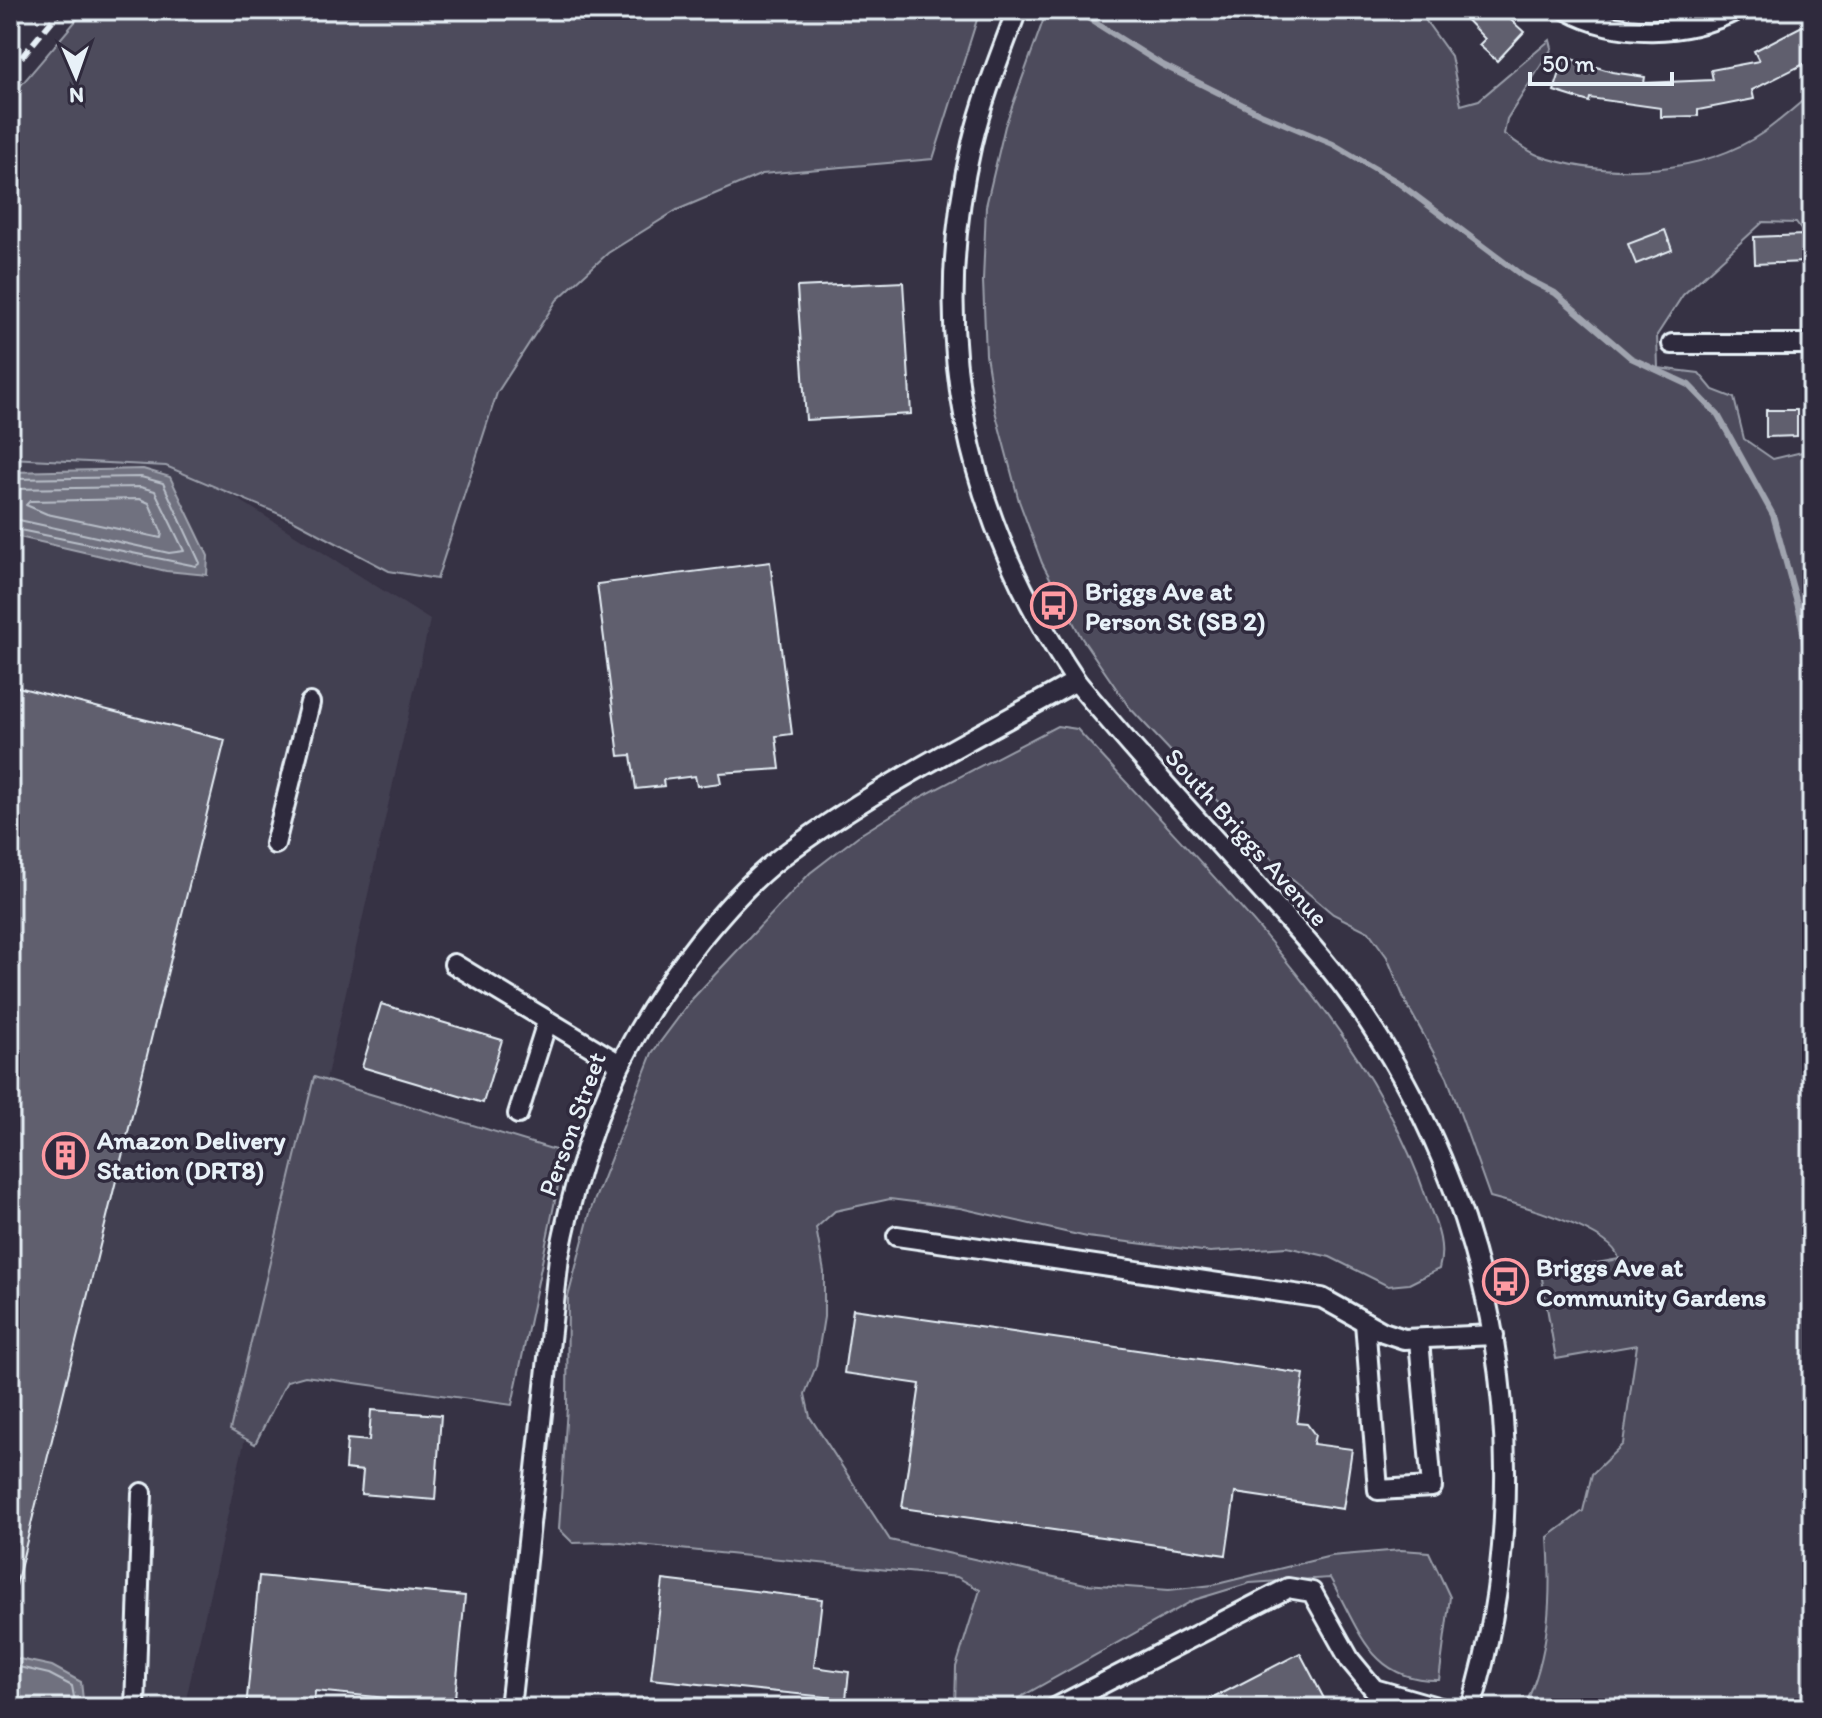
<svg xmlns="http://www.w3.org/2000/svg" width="1822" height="1718" font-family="Itim,sans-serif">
<rect width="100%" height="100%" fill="#363244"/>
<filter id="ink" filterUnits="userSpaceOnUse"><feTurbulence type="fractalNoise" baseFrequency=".0125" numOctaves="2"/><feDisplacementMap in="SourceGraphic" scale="16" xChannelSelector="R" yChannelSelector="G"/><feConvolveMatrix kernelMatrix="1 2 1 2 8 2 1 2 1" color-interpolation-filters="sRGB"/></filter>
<g filter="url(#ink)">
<path fill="#433f51" d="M10,446L168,455L430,620L184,1708H10Z"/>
<g fill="#4d4b5c" stroke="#9a9eaa" stroke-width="2">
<path d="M85,10H980L933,159L762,174L677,210L608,253L557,300L497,393L437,579L389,571L291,519L166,466L10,458V98Z"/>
<path d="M1047,10H1418L1451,56L1461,105L1479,100L1550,40L1552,48L1507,119L1504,134C1515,141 1528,152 1540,156C1610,180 1703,174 1764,132C1781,120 1796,106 1812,93V244L1796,223L1763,222L1683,295L1657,335L1658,368L1699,373L1713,390L1734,398L1744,439L1773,459L1802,452L1804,494L1812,506V1708H1524C1550,1654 1552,1596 1548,1537L1583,1511L1592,1474L1623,1444L1637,1345L1556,1359L1541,1273L1619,1259C1614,1231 1518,1204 1490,1197L1447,1077L1406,1003L1387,957L1369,932L1333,914L1289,877L1129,707L1081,637L1042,563L1019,501L995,411L986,355L983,281L986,206L1005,126Z"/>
<path d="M1057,726L1077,729C1201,866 1368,1021 1427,1200C1436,1224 1446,1244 1439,1269L1409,1284L1388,1286L1330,1257L1287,1247L1210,1252L1087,1237L960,1208L890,1199L835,1211L816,1228L824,1272V1317L816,1366L805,1394L810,1417L890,1540L1085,1584L1169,1590L1213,1585L1331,1556L1401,1550L1429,1552L1450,1597L1439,1680C1370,1682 1359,1628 1330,1578L1250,1583L1194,1600L1001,1708H955L956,1667L980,1590L957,1577L611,1542L573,1543L559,1529L567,1407L568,1297L591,1209L652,1053L693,998L810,873L858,836L919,798Z"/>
<path d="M314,1077L565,1153L512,1405L305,1376L287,1381L255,1444L230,1430Z"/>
</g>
<g fill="#70717f" stroke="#a0a4af" stroke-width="2">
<path d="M143,469L170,477L208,556L207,575L166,571L10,535V472Z"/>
<path d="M10,1657L52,1666L81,1682L84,1708H10Z"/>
</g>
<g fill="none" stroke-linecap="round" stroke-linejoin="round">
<g stroke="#b8bec8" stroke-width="2">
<path d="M10,479L141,477L163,483L200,563L196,566L10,528"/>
<path d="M10,489L140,487L155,491L184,551L169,553L10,518"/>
<path d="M140,499L149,503L162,533L161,538L47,514L26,505L30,501Z"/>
<path d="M10,1665L49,1674L72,1686L76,1708"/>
</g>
<path stroke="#a0a4af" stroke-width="6" d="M1075,10L1161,64L1261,114L1333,144L1396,181L1524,277L1555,293L1631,358L1689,385L1718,415L1773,515L1800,614L1812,688"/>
</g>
<g fill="#605e6e" stroke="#e8f1f8" stroke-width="2">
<path d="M1457,10H1500L1524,32L1497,61L1479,45L1485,39Z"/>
<path d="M1812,21V60L1752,90L1754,99L1698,110V116L1661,117V108L1590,98L1589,102L1554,91L1565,57L1612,72L1645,77L1644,83L1713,80L1711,70L1759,61L1754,51Z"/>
<path d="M1665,230L1672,250L1636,264L1628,244Z"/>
<path d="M1803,235L1804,262L1755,264L1754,237Z"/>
<path d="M903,282L911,414L806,420L797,287Z"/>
<path d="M1766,410H1797V436L1766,437Z"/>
<path d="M770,562L792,734L776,736L780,769L719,773L721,783L697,786L695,776L663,780L664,786L636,789L631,755L619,756L597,584Z"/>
<path d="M10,685L225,740L16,1585H10Z"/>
<path d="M381,1004L502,1040L483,1103L362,1067Z"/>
<path d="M853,1309L1304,1374L1297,1423L1307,1424L1315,1435L1313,1444L1352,1449L1343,1509L1235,1493L1226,1555L902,1508L920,1384L844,1373Z"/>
<path d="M371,1410L441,1415L435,1500L361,1494L363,1471L345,1469L347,1439L369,1441Z"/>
<path d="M259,1576L465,1596L454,1708H406L407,1700L315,1691L314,1708H246Z"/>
<path d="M663,1580L822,1599L814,1667L849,1672L846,1699L651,1679Z"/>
<path d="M1300,1653L1329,1708H1194Z"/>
</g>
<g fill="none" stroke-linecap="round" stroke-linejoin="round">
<defs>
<g id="minor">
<path d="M1017,10C1001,53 983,97 972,143C927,339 965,515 1076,681C1131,748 1190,812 1248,876C1283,915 1320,953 1350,995C1498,1200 1544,1465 1471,1708"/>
<path d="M1567,10C1619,38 1685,36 1737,10"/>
<path d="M1672,344H1812"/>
<path d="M275,844L310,703"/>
<path d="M454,964L618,1063"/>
<path d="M518,1114L547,1022"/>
<path d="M897,1236L1322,1298L1383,1332L1404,1339L1494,1335"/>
<path d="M1365,1322L1378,1490L1432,1487L1419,1340"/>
<path d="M135,1708L142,1493"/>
<path d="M510,1708L559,1257C583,1133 621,1040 700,940C724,911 750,881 780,858C871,789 977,737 1076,681"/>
<path d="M1055,1708L1288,1588L1312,1592L1350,1660L1374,1689L1440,1708"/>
</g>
</defs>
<use href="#minor" stroke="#e8f1f8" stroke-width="24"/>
<use href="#minor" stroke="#2f2a3d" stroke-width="18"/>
<path stroke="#e8f1f8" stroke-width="6" stroke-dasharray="12 6" stroke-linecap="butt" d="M10,71L61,10"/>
</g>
</g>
<defs>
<symbol id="bus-ring" viewBox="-11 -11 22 22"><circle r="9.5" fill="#2f2a3d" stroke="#ff9aa2" stroke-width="1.5"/><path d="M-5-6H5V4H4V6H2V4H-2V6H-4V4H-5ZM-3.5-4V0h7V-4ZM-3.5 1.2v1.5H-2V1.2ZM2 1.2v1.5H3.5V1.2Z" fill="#ff9aa2"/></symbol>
<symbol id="building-ring" viewBox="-11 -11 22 22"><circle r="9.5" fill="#2f2a3d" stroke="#ff9aa2" stroke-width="1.5"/><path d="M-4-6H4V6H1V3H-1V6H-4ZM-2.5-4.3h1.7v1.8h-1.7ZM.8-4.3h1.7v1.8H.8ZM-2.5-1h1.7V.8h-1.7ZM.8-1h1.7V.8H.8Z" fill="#ff9aa2"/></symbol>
</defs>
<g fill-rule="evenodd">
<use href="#bus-ring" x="1028" y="580" width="51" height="51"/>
<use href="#building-ring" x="40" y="1130" width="51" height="51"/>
<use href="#bus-ring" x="1480" y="1256" width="51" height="51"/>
</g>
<g text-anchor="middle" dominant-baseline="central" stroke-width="7" stroke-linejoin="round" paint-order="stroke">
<g font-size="26" font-weight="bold" fill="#e8f1f8" stroke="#2f2a3d" text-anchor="start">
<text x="1085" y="591">Briggs Ave at<tspan x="1085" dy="30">Person St (SB 2)</tspan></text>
<text x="97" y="1140">Amazon Delivery<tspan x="97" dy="30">Station (DRT8)</tspan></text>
<text x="1536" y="1267">Briggs Ave at<tspan x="1536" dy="30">Community Gardens</tspan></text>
</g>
<g font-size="26" fill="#e8f1f8" stroke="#2f2a3d">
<text transform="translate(1247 837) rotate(48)">South Briggs Avenue</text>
<text transform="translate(572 1124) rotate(-70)">Person Street</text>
</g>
</g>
<rect width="1822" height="1718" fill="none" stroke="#2f2a3d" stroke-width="40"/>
<rect x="20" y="20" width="1782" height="1678" fill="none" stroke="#e8f1f8" stroke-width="3" filter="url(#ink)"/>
<g transform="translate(76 76) rotate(178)" stroke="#2f2a3d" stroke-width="6" paint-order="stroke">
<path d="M0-6L14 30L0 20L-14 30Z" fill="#e8f1f8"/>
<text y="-12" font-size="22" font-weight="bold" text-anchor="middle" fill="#e8f1f8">N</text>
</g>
<path d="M1530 72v12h142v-12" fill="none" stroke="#e8f1f8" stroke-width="4"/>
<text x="1542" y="72" font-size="24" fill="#e8f1f8" stroke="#2f2a3d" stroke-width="6" paint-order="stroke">50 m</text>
</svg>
